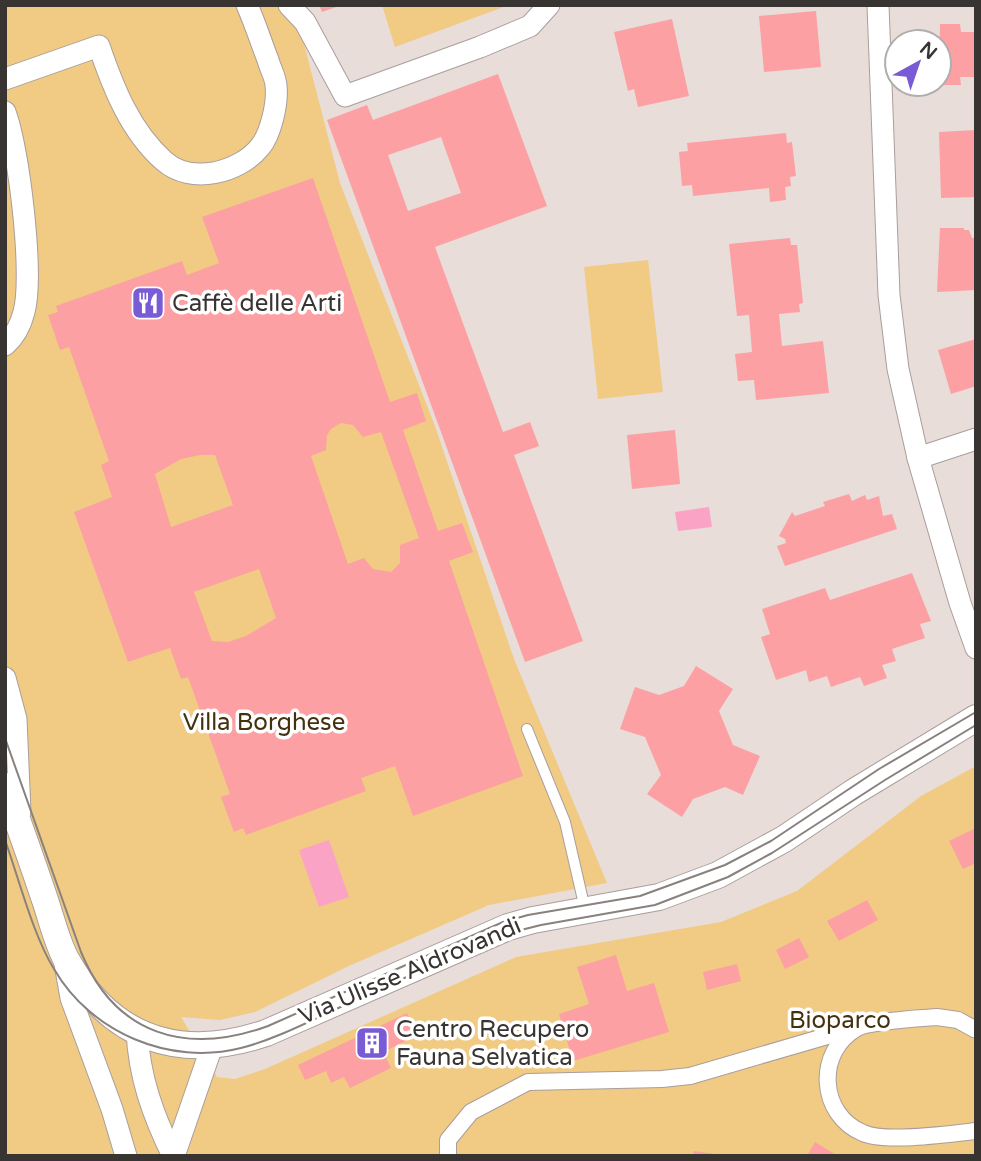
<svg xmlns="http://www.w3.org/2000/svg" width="981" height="1161" font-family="'Varela Round',sans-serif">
<rect width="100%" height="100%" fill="#e8ddd9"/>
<g fill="#f1cb83">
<path d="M5,5H294L340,183L435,426L514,659L607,883L489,905L351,965L255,1012L220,1020L181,1017L217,1077L235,1079L265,1069L516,957L721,922L797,891L921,796L976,766V1156H5Z"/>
<path d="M382,5H509L395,47Z"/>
<path d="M648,260L663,392L598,399L584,267Z"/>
</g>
<g fill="#faa3c4">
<path d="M709,507L712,527L678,531L675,512Z"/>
<path d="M329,840L349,897L319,907L299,850Z"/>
</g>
<g fill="#fca0a3" fill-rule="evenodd">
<path d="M319,5H338L339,6L322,12Z"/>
<path d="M816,11L821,67L764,72L759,16Z"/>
<path d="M672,19L689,96L638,107L634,89L628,91L614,32Z"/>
<path d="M940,24H960L961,32H976V77H960L961,85H939Z"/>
<path d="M498,74L547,206L435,247L503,432L530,422L539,446L514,455L583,641L525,662L327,120L367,105L373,120ZM441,137L461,193L408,211L388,155Z"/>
<path d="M976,130V197L941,198L939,132Z"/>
<path d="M786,133L787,143L792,142L796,176L790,177L791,186L785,187L786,200L770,202L769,188L693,196L692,185L682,186L679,152L688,151L687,143Z"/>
<path d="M313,178L390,402L417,393L426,421L403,430L438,531L462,523L473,552L449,561L523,776L413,816L395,766L361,778L366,791L246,835L243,828L234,832L221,797L230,794L188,677L181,679L170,648L128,662L74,512L112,497L101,465L109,461L69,347L60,350L48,315L58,312L56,306L182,261L187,275L219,263L202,217ZM341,423L353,425L363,437L381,432L419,538L400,545V563L391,572L373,569L364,558L348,564L311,456L326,450L327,435L331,429ZM200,455H215L233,505L171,527L155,474L181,459ZM259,569L276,618L246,636L228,642L212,641L194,592Z"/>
<path d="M940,228H964V230H969L972,238H976V290L937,292Z"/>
<path d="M790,238L791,245H797L803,303L799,304L800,312L779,314L782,346L823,341L829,393L756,400L754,380L738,381L735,354L752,352L749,315L737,316L729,244Z"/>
<path d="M976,339V386L951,394L938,350Z"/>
<path d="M675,430L680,484L632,489L627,435Z"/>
<path d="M849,494L852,501L865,495L867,500L879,496L883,516L892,514L897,529L785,566L777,546L786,543L785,539L779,536L792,512L795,516L825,506L823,502Z"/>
<path d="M912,573L931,621L920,624L925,638L892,649L896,661L882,665L887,678L864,686L860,677L831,687L827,676L809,682L806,670L776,680L761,637L770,634L762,609L825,588L830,600Z"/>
<path d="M696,666L733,689L719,711L733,745L760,756L743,795L725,787L693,799L682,817L647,794L661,775L645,737L620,729L635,687L659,695L684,686Z"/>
<path d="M976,828V863L963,869L949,841Z"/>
<path d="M867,900L878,920L839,941L827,921Z"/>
<path d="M799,938L809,957L785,969L776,950Z"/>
<path d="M616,955L627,991L654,983L669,1032L573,1061L559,1014L589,1004L577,967Z"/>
<path d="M737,964L741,981L707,990L703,972Z"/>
<path d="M407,1013L418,1035L383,1052L391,1068L350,1088L344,1077L331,1083L326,1071L305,1080L298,1065Z"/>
<path d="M815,1142L838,1156H807Z"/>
<path d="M694,1151L715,1154V1156H693Z"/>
</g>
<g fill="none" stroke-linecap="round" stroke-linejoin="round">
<defs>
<path id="service" d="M527,729L565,822L585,909"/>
<g id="pedestrian">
<path d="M976,1027L974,1029L958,1020L937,1017C921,1018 868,1022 857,1028C815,1052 819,1115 863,1133C885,1143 950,1134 976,1131"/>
<path d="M448,1156V1140L471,1112L528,1082L662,1079L690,1076L858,1027"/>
</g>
<g id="minor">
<path d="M289,5L305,22L345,96L480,47L530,26L549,5"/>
<path d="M878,5L889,295L898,369L918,458L960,603L976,648"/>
<path d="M5,79L99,46C113,87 130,131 164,161C191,185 239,173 260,147C271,134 278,102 276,86C276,78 270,68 268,60C261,42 255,23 247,5"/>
<path d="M5,112C19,149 34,275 24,312C21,324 14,337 5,345"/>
<path d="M918,458L976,439"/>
<path d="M5,678L16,719L20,812"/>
<path d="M64,958L71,998L112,1109L126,1156"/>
<path d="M137,1031C139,1077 153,1115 173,1156"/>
<path d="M174,1156L212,1046"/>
</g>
<path id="tertiary" d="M5,786C19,825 33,864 46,903C52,921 57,942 66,959C111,1040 180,1062 266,1033L508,927L533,920L659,897L718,875L784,839L854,792L976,718"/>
</defs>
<use href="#service" stroke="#a99e9b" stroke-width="12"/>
<use href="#pedestrian" stroke="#a99e9b" stroke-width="18"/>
<use href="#minor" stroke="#a99e9b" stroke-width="23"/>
<use href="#tertiary" stroke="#a99e9b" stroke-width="28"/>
<use href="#service" stroke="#fff" stroke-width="10"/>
<use href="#pedestrian" stroke="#fff" stroke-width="16"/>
<use href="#minor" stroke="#fff" stroke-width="21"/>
<use href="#tertiary" stroke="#fff" stroke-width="26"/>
<g stroke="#88817e" stroke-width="2">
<path d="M5,738L81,952C115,1035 186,1056 268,1026L503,922L528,915L640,896L725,865L771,841L879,769L976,712"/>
<path d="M5,840C19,879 33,935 54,969C91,1033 170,1066 241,1048C280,1038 317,1017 354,1001C405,978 457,953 509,933L541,925L655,905L728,877L772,853L885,780L976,725"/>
</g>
</g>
<defs>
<symbol id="restaurant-square" viewBox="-11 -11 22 22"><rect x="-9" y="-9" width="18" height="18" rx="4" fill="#785bd5" stroke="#fff"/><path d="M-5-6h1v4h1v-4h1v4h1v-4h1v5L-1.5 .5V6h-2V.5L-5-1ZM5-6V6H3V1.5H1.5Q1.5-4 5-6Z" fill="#fff"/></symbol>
<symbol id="building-square" viewBox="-11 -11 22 22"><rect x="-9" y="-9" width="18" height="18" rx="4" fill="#785bd5" stroke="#fff"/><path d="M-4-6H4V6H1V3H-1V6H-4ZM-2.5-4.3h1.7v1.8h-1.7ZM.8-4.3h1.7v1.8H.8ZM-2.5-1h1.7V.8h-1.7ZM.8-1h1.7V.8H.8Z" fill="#fff"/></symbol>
</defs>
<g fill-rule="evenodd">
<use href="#restaurant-square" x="129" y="284" width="38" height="38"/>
<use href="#building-square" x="353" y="1024" width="38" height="38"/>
</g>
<g text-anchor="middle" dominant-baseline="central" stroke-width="7" stroke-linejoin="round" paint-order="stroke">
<g font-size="24" fill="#383432" stroke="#fff" text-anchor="start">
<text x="172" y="303">Caffè delle Arti</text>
<text x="396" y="1029">Centro Recupero<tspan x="396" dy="28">Fauna Selvatica</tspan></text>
</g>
<g font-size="24" fill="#44320f" stroke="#fff">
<text x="264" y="722">Villa Borghese</text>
<text x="840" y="1020">Bioparco</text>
</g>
<g font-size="24" fill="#383432" stroke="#fff">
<text transform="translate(410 971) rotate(-23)">Via Ulisse Aldrovandi</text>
</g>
</g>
<rect width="981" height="1161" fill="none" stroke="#383432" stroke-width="14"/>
<g transform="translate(918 63) rotate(40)"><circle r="33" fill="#ffffff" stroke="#afaead" stroke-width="2"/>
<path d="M0-5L12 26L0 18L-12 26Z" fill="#785bd5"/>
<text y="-10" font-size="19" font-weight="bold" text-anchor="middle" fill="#383432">N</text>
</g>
</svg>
